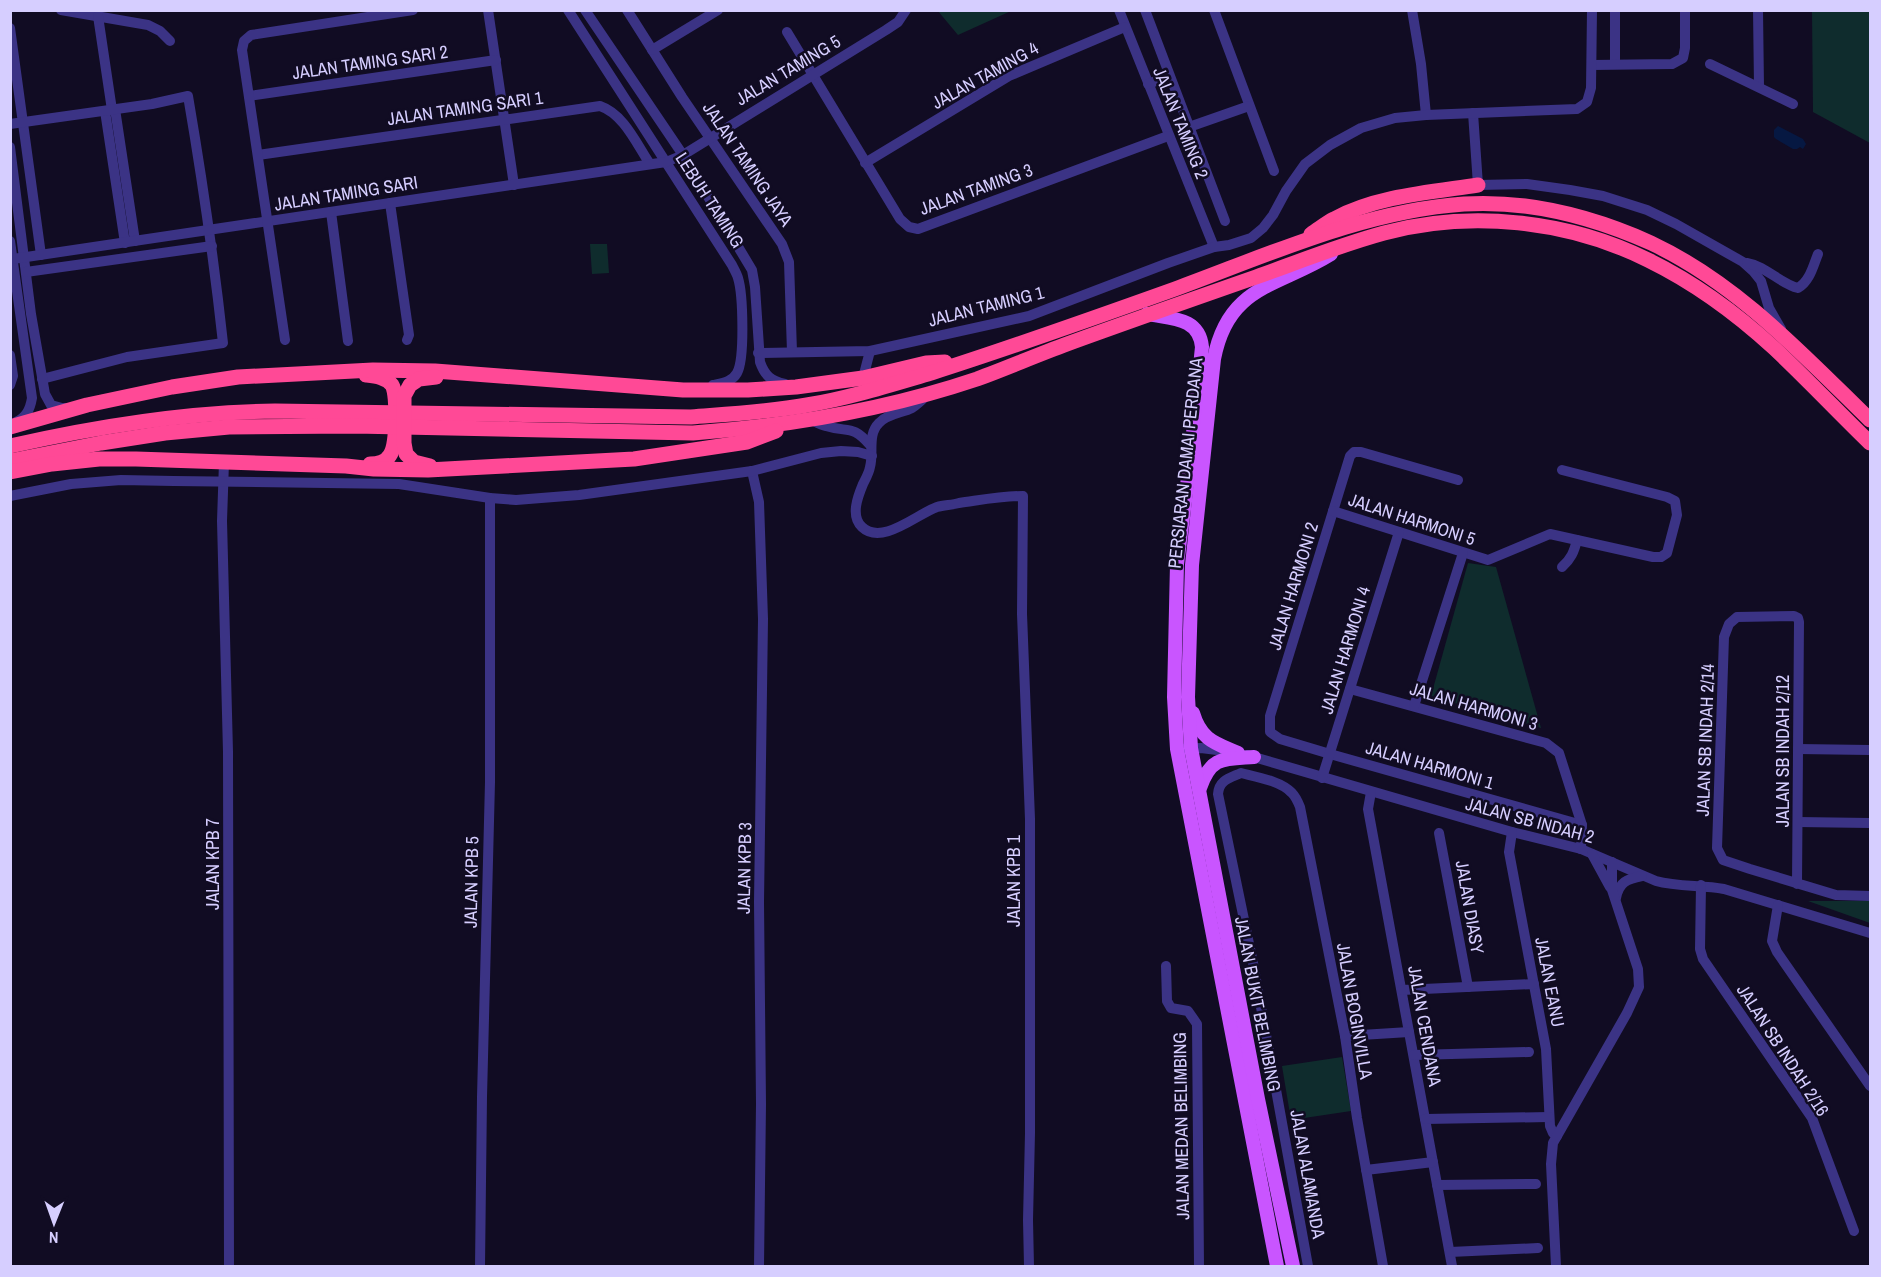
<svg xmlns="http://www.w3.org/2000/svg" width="1881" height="1277" font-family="'Archivo Narrow',sans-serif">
<rect width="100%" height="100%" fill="#110c23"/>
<g fill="#0f2c2d">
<path d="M938,11H1011L958,35Z"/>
<path d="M1812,11H1870V143L1813,112Z"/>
<path d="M590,244H607L609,273L592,274Z"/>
<path d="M1468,563L1496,567L1541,728L1431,696Z"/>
<path d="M1808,901H1870V923Z"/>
<path d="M1342,1057L1351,1111L1291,1120L1282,1066Z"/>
</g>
<path fill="#061842" d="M1778,126L1803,139L1806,144L1803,149L1800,147L1797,149H1793L1776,139L1774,137V130Z"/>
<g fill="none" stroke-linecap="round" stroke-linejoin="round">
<g stroke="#3b3385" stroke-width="10">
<path d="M61,10L148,25L160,31L170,41"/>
<path d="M488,10L514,185"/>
<path d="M568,10L732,265C734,269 737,274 738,278C743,294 745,359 737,373C732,382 722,383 713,385"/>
<path d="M585,10L683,155L752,270L755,287L760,362C765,376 771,381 785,384"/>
<path d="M627,10L682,97L782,244L789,262L792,352"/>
<path d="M1119,10L1214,247"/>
<path d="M1145,10L1225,221"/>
<path d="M1214,10L1274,171"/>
<path d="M1412,10L1421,64L1426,115"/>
<path d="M1758,10L1759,87"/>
<path d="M98,16L112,110"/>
<path d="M10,28L41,255"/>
<path d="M787,32L900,219L909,227L918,229L1168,136"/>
<path d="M652,50L718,10"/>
<path d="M1615,64V10"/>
<path d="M1710,64L1793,104"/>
<path d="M1592,65L1672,64L1683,58L1685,48V10"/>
<path d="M1148,84L1169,76"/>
<path d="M249,96L496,60"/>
<path d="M115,109L135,241"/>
<path d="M105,111L125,243"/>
<path d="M1473,113L1478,185L1527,184L1570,190L1603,196L1647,210L1676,224L1743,262L1753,271L1761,281L1769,308L1781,329"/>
<path d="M10,124L152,104L188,96C202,178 214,260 223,343L127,357L42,379"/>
<path d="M1189,127L1249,106"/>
<path d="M10,147L31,314L45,394L51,405L62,408H67"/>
<path d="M258,155L600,106C624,114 637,145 650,164"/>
<path d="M865,163L1009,76L1125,27"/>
<path d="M390,203L409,335L407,340"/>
<path d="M331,212L348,341"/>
<path d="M10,241L32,398C30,410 26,417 16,422"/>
<path d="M13,259L666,162L683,155L886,30L898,22L906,10"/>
<path d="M1747,263C1766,266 1779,283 1798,288C1810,281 1813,266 1818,254"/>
<path d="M26,272L212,246"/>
<path d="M285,340L242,50L244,41L251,35L413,10"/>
<path d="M758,353L870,351L1029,316L1168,263L1214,247L1229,245L1251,238L1263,228L1273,215L1286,191L1305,164L1330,145L1361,128L1395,118L1426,115L1577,109L1587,102L1591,88L1592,10"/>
<path d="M10,355L13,376L10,385"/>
<path d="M863,378L870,351"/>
<path d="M926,396C922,400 917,405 912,408C902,413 887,414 879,423C867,435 874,452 870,467C869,473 866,478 863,484C858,496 850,516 862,527C882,546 917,514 937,507C944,505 952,505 959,503C981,500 1001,496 1023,496L1022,614L1030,819V1133L1028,1220L1029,1266"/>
<path d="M812,420C816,422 821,425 826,426C848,433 852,424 870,445"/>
<path d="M224,462L222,521L228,752L229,1266"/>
<path d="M752,471L759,502L763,619L759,902L761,1104L759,1266"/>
<path d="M1458,480L1361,452H1354L1350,456L1270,716V732L1280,739L1330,754L1582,825"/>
<path d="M10,496L71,484L121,480L174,481L399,484L490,498L516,500L579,495L752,471L821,453L841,451L858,452L872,456"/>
<path d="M1333,511L1488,560L1550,534L1653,557H1661L1667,553L1677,515L1675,501L1667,497L1562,470"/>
<path d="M1562,567C1571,559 1574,552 1577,540"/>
<path d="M1350,689L1546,743L1559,753L1582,825L1581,849"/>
<path d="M1414,706L1463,553"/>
<path d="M1177,749L1201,748L1225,751"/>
<path d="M1798,749L1870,750"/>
<path d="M1247,755L1512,832L1581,849L1656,881C1677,887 1701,885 1724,889L1870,933"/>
<path d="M1322,778L1399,532"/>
<path d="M1371,792L1368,809L1452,1266"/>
<path d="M1798,822L1870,823"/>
<path d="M1512,832L1509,852L1546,1049L1550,1126L1553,1133L1557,1136"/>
<path d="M1439,833L1468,987"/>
<path d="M1592,854L1610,887"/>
<path d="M1797,884L1799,622L1798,618L1794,616L1737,617L1729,624L1724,637L1717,848L1723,860L1750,869L1836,895L1870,896"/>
<path d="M1701,885L1700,949L1703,959L1812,1118L1854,1231"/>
<path d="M1616,898C1619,882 1627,879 1642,876"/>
<path d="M1778,905L1772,941L1777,952L1870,1086"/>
<path d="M1166,966L1167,1001L1171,1008L1188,1011L1197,1024L1199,1266"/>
<path d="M1402,990L1534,984"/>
<path d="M1345,1036L1409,1032"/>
<path d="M1414,1055L1529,1052"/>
<path d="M1425,1119L1549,1117"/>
<path d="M1366,1170L1433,1162"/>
<path d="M1437,1185L1536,1184"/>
<path d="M1450,1252L1538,1248"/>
<path d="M480,1266L482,1097L490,782V498"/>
<path d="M1308,1266L1253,963L1218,794C1219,780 1230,778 1241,773C1257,777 1281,781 1292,793C1296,797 1298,802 1300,807L1345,1036L1357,1118L1383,1266"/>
<path d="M1556,1266L1551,1164L1553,1143L1627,1013L1639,987L1638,969L1612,890V862"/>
</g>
<g stroke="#c955ff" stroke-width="14">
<path d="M1147,314C1171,319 1199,317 1202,347L1190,462L1177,564L1174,697L1177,749L1277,1266"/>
<path d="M1193,713C1201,740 1215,743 1238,753"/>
<path d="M1200,788C1211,756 1224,759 1254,757"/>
<path d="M1293,1266L1258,1099L1191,748L1188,697L1192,565L1214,359C1228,285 1278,287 1331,254"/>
</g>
<g stroke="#ff4996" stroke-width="15">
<path d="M1311,234C1319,229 1326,223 1334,219C1376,196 1432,192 1478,185"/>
<path d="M366,375C375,376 386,377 392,385C398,395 397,445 390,455C386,462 377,464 370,464"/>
<path d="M10,427L87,405L172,387L238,377L373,370L435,371L683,390H748L796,387L863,378L926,363L945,362"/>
<path d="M10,446C98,426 185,412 275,411L691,417C730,414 769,412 807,405C849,398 890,385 931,373C1013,347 1094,318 1175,289C1268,255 1363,211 1464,204C1528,200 1593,217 1651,243C1738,284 1803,355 1870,420"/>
<path d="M10,461L101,443L165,433L229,427L355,426L693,433C789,426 885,410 977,379C1007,368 1037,355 1067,344C1130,321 1193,299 1256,277C1298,262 1340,245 1384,233C1470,210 1568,220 1648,260C1693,282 1737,314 1774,348C1807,379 1838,412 1870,443"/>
<path d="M430,466L414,462L406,454L404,443V396L410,385L419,379L436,377"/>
<path d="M10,472L52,464L99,459H136L346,466L374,469L428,470L634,459L747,442L776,431"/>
</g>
</g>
<g text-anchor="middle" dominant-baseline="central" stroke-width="5" stroke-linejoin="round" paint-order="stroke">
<g font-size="18" fill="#d6ceff" stroke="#110c23">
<text transform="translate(370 62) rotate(-8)">JALAN TAMING SARI 2</text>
<text transform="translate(788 70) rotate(-31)">JALAN TAMING 5</text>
<text transform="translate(985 75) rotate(-29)">JALAN TAMING 4</text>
<text transform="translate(465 108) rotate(-8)">JALAN TAMING SARI 1</text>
<text transform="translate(1181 123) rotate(68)">JALAN TAMING 2</text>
<text transform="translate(748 164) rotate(56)">JALAN TAMING JAYA</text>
<text transform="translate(976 189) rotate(-20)">JALAN TAMING 3</text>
<text transform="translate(346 193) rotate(-9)">JALAN TAMING SARI</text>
<text transform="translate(710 200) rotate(57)">LEBUH TAMING</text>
<text transform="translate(986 306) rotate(-14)">JALAN TAMING 1</text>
<text transform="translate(1185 463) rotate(-84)">PERSIARAN DAMAI PERDANA</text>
<text transform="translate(1412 519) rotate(18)">JALAN HARMONI 5</text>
<text transform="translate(1293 586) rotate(-73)">JALAN HARMONI 2</text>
<text transform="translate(1345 650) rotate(-73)">JALAN HARMONI 4</text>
<text transform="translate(1474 706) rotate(16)">JALAN HARMONI 3</text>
<text transform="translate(1705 740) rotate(-88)">JALAN SB INDAH 2/14</text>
<text transform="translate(1782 751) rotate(-90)">JALAN SB INDAH 2/12</text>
<text transform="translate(1430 765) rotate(16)">JALAN HARMONI 1</text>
<text transform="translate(1530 820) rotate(15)">JALAN SB INDAH 2</text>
<text transform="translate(212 864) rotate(-90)">JALAN KPB 7</text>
<text transform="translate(744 868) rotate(-89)">JALAN KPB 3</text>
<text transform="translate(1013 881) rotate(-90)">JALAN KPB 1</text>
<text transform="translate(471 882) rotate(-89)">JALAN KPB 5</text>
<text transform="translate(1470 907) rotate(80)">JALAN DIASY</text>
<text transform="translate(1550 982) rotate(79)">JALAN EANU</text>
<text transform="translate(1258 1004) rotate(79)">JALAN BUKIT BELIMBING</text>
<text transform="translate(1355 1011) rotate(80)">JALAN BOGINVILLA</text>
<text transform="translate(1425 1026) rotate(80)">JALAN CENDANA</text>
<text transform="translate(1783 1050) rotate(57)">JALAN SB INDAH 2/16</text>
<text transform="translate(1181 1126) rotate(-91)">JALAN MEDAN BELIMBING</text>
<text transform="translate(1308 1174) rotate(80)">JALAN ALAMANDA</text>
</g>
</g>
<rect width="1881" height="1277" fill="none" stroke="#d6ceff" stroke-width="24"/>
<g transform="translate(54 1223) rotate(181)" stroke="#110c23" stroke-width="4.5" paint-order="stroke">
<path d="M0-4.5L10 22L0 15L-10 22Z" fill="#d6ceff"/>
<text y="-9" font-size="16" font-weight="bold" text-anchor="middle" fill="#d6ceff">N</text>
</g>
</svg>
